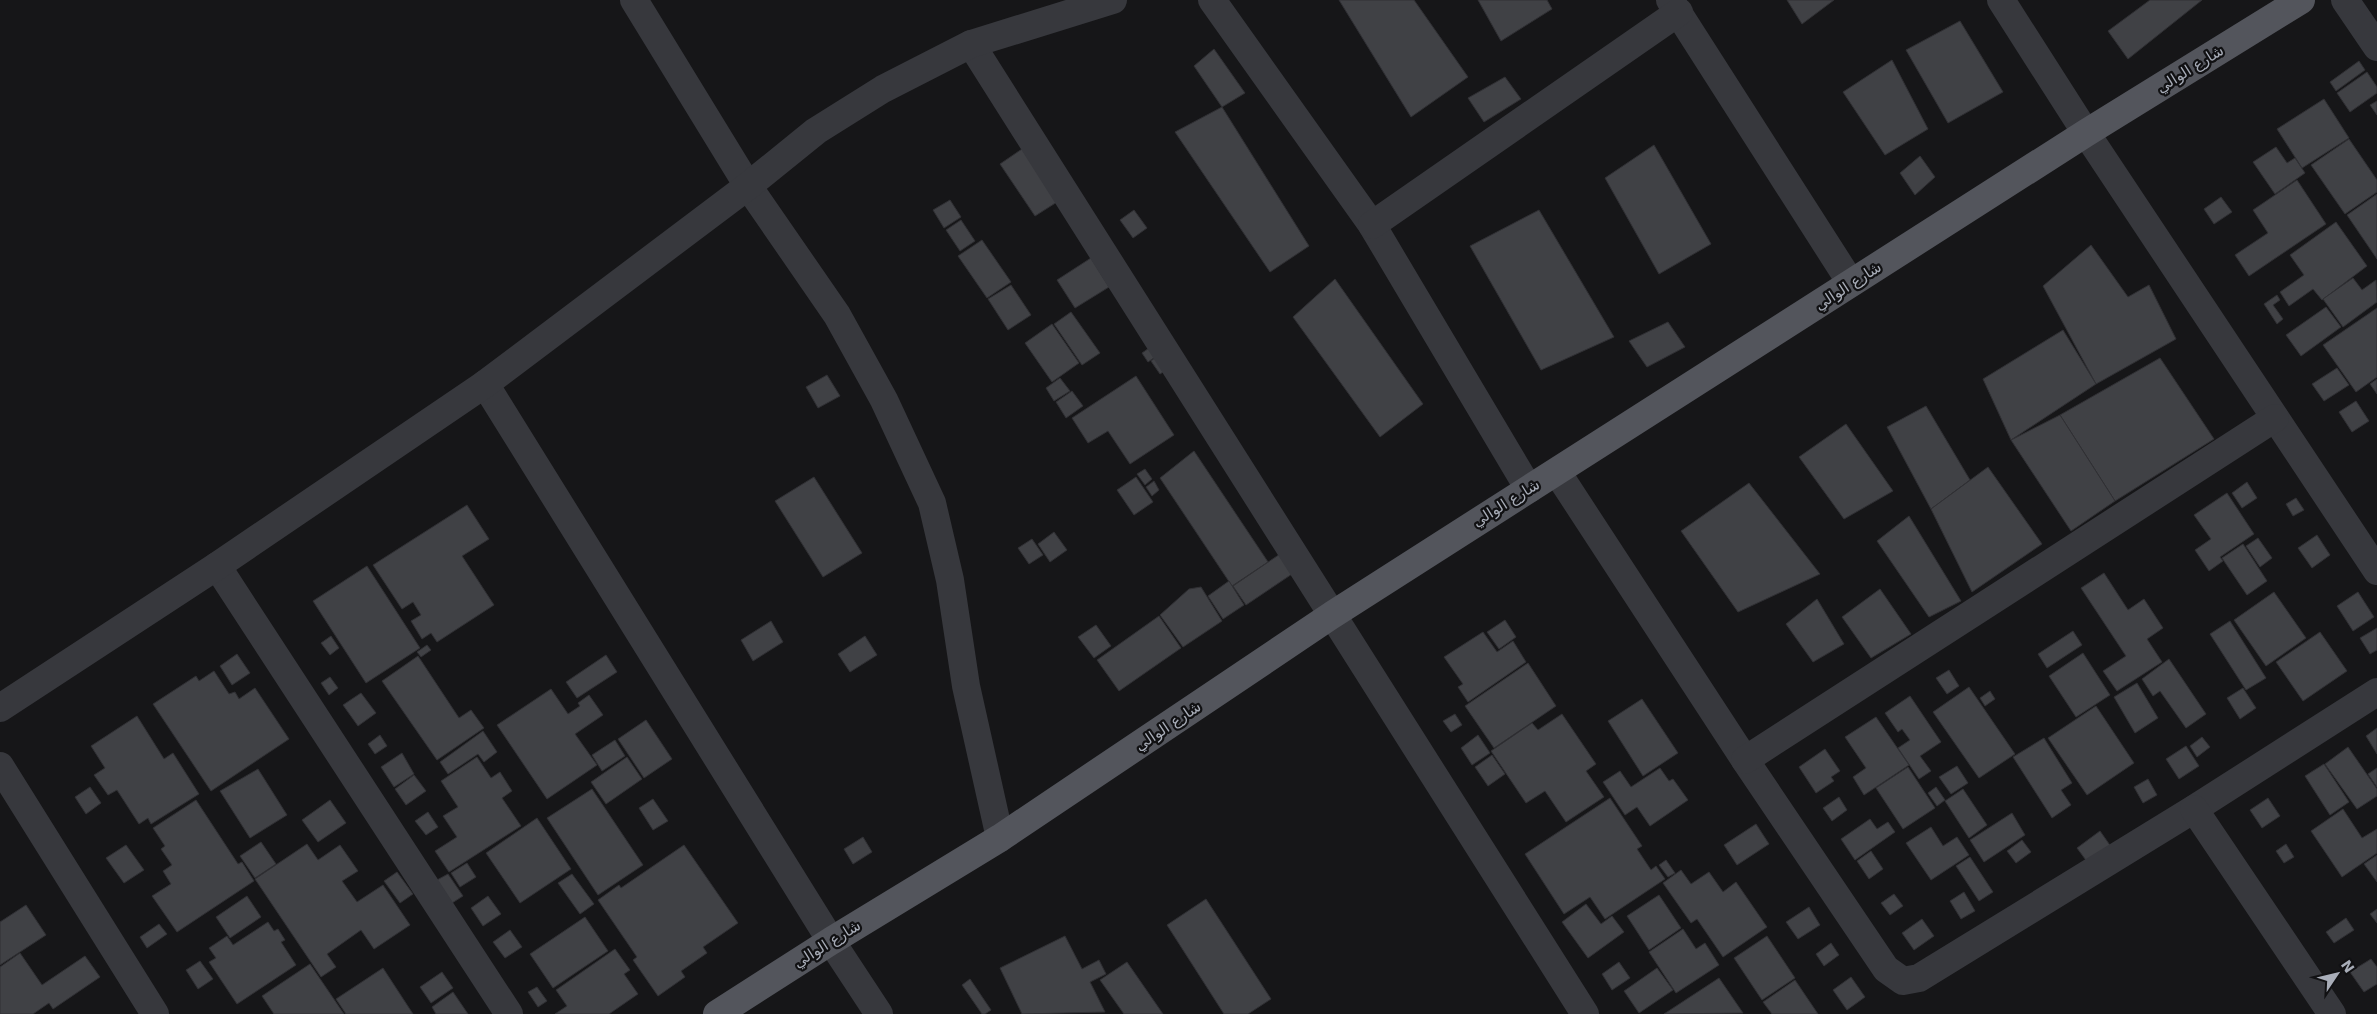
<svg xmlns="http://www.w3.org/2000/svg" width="2377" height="1014" font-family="'DejaVu Sans','Noto Sans Arabic',sans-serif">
<rect width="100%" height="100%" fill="#161618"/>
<g fill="#404145" stroke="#303034">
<path d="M1339,0H1414L1468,77L1411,117Z"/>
<path d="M1478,0H1547L1552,9L1501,41Z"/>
<path d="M1787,0H1834L1802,24Z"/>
<path d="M2150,0H2202L2128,59L2108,31Z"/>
<path d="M1960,21L2003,92L1948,123L1906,50Z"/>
<path d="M1214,49L1245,93L1222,107L1194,66Z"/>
<path d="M1892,60L1928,129L1885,155L1843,92Z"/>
<path d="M2359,61L2365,70L2336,91L2330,82Z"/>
<path d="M2367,72L2377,87V93L2350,112L2337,93Z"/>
<path d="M1505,77L1521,99L1484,122L1468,98Z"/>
<path d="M2324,99L2349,138L2302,168L2277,129Z"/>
<path d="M2377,101V115L2370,105Z"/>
<path d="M1222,107L1309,246L1270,272L1175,132Z"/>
<path d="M2349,139L2377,180V192L2345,214L2311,165Z"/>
<path d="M1654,145L1711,244L1659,274L1605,178Z"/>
<path d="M2276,147L2287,163L2295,158L2305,173L2275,194L2253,162Z"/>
<path d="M1022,149L1057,202L1035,216L1000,164Z"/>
<path d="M1920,156L1935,177L1915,195L1900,173Z"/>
<path d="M2297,180L2326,224L2249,276L2235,255L2268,233L2253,210Z"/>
<path d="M2377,194V259L2347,215Z"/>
<path d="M2221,197L2232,212L2214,224L2204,209Z"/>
<path d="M950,200L961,217L944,228L933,210Z"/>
<path d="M1134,210L1147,228L1133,238L1120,220Z"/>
<path d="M1539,210L1614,337L1541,370L1470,246Z"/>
<path d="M961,220L975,241L960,251L946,230Z"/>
<path d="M2336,222L2367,266L2322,300L2313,289L2289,306L2280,292L2304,275L2290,255Z"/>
<path d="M982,240L1011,282L987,298L958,256Z"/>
<path d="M2091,245L2128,297L2149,285L2176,339L2096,384L2043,286Z"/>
<path d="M1091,258L1109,287L1075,308L1057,280Z"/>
<path d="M2353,278L2362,290L2376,280L2377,302L2343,327L2323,299Z"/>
<path d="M1335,279L1423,404L1380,437L1293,317Z"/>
<path d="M1011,285L1031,315L1008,330L988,299Z"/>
<path d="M2277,295L2280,300L2273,305L2283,319L2277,324L2264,304Z"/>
<path d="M2326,307L2341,327L2301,356L2286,335Z"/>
<path d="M2377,308V377L2356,392L2323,345Z"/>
<path d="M1071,312L1100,353L1082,365L1054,324Z"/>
<path d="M1668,322L1685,347L1647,367L1629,341Z"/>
<path d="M1052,324L1079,363L1052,382L1025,343Z"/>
<path d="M2063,330L2096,384L2011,440L1983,379Z"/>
<path d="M1152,346L1158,355L1148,362L1142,353Z"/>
<path d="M1157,356L1166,370L1160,374L1151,361Z"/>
<path d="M2160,358L2214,439L2115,501L2060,415Z"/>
<path d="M2337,368L2349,385L2324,401L2312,384Z"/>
<path d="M827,375L840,396L818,408L806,387Z"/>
<path d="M1136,376L1174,435L1130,464L1108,431L1088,443L1072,418Z"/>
<path d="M1060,378L1070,391L1054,401L1046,388Z"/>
<path d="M2377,379V394L2370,384Z"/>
<path d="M1072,391L1083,406L1066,418L1056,402Z"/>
<path d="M2356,401L2369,421L2352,432L2339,412Z"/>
<path d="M1926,406L1970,480L1931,509L1887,427Z"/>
<path d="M2060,415L2115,501L2071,531L2011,440Z"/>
<path d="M1846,424L1893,491L1844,519L1799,457Z"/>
<path d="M1194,451L1268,562L1232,586L1160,478Z"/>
<path d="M1988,467L2042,544L1972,592L1931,509Z"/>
<path d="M1145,469L1152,479L1145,485L1137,474Z"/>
<path d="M814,477L862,553L823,577L775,501Z"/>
<path d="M1136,477L1153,502L1134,515L1117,490Z"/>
<path d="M1154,481L1159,490L1152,496L1146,487Z"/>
<path d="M2247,482L2257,498L2242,508L2232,493Z"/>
<path d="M1749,483L1820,574L1738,612L1681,531Z"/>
<path d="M2227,493L2254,534L2220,557L2223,561L2209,571L2195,550L2211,539L2194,515Z"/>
<path d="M2296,498L2304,510L2293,516L2286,504Z"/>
<path d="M467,505L489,539L462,556L494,605L437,642L431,633L422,639L411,621L421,615L413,602L402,609L373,565Z"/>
<path d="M1909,516L1961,601L1929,617L1877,541Z"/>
<path d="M1054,532L1067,550L1050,562L1038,544Z"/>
<path d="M2317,535L2330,555L2312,568L2298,548Z"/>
<path d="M2258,538L2272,558L2260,567L2246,546Z"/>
<path d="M1032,539L1043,555L1029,564L1018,548Z"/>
<path d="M2243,544L2267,581L2247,595L2222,558Z"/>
<path d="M1283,552L1295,572L1246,605L1233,586Z"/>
<path d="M367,566L420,648L366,683L313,601Z"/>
<path d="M2104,573L2128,610L2144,599L2163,628L2147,639L2162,662L2117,691L2103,671L2126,656L2081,588Z"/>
<path d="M1229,581L1244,605L1223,619L1208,596Z"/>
<path d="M1201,587L1222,621L1183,647L1160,615L1189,589Z"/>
<path d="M1880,589L1911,634L1871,658L1842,617Z"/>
<path d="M2274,592L2306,638L2266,666L2234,620Z"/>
<path d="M2358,592L2374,617L2353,631L2337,606Z"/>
<path d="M1817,599L1844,644L1813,662L1786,624Z"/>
<path d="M1159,616L1181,648L1119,691L1097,660Z"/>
<path d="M1505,620L1516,637L1499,649L1487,632Z"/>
<path d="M771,621L783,642L753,661L741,640Z"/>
<path d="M2230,621L2266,678L2246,690L2210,634Z"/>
<path d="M1096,625L1111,646L1094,658L1078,637Z"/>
<path d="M2377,628V650L2370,654L2360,638Z"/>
<path d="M2073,631L2082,645L2047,668L2038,654Z"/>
<path d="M1483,632L1497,652L1513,641L1526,662L1468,702L1458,687L1463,684L1444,657Z"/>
<path d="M2320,632L2347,671L2303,701L2276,662Z"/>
<path d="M331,636L339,648L330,655L321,643Z"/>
<path d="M865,636L877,655L850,672L838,654Z"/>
<path d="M427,645L431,650L421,657L417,652Z"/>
<path d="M2083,653L2110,695L2076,717L2049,676Z"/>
<path d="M237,654L250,673L232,685L220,666Z"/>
<path d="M606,655L617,672L577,698L566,682Z"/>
<path d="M418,656L459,718L471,710L484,728L437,760L382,681Z"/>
<path d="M2169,659L2206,714L2186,728L2160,691L2153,696L2142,679Z"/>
<path d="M1528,663L1556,706L1494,748L1465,706Z"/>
<path d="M1949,670L1959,686L1947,694L1936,678Z"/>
<path d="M214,671L229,694L235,692L239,699L255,688L289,739L211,791L153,704L196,676L199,681Z"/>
<path d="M330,677L338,688L329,695L321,683Z"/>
<path d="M2137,683L2158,718L2135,733L2114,697Z"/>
<path d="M1969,687L2015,754L1979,778L1933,712Z"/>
<path d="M2243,688L2256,708L2240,719L2227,698Z"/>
<path d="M551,689L568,714L580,706L578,703L589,695L603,715L575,734L597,765L547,799L497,725Z"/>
<path d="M1990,691L1995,699L1985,706L1980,698Z"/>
<path d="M361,693L376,713L358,726L343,705Z"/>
<path d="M1910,696L1941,742L1920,756L1931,771L1919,779L1898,748L1910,740L1902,729L1898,732L1885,713Z"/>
<path d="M1642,699L1678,753L1643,776L1608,721Z"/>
<path d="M2096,706L2134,763L2087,795L2048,738Z"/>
<path d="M1455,714L1462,725L1451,732L1443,721Z"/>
<path d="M1562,714L1596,764L1586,771L1604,797L1566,822L1545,791L1526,803L1491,751L1532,723L1538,730Z"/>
<path d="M137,716L164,759L173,753L199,794L151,824L148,818L139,824L117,790L108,795L94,775L105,768L91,746Z"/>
<path d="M1876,717L1909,765L1864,795L1853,777L1866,768L1845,737Z"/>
<path d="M646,720L672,759L644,778L618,739Z"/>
<path d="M2377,728V754L2366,736Z"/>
<path d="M483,731L497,752L484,762L478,754L448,774L440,762Z"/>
<path d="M380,735L387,746L375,754L368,744Z"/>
<path d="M1478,735L1490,753L1472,765L1461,748Z"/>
<path d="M2202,737L2210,747L2197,757L2190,746Z"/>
<path d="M2044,738L2072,783L2061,790L2071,805L2052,818L2013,757Z"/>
<path d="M615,740L625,756L602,771L592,755Z"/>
<path d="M2186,746L2199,766L2179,779L2166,759Z"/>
<path d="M2348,747L2377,789V796L2357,809L2325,764Z"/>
<path d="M1825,749L1840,771L1831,777L1834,781L1816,793L1799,767Z"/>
<path d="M402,753L414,774L394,787L381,767Z"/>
<path d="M1492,755L1505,774L1488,786L1475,767Z"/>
<path d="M477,757L491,778L500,772L512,791L502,798L521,826L449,872L435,851L457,837L443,816L458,807L441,781Z"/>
<path d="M627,757L642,779L606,804L591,782Z"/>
<path d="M2324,764L2349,802L2330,815L2305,776Z"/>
<path d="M1957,766L1968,783L1951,794L1939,777Z"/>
<path d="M1908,767L1935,808L1903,829L1876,788Z"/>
<path d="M1660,768L1669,781L1673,779L1688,800L1650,826L1637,807L1625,815L1603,782L1620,771L1631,787Z"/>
<path d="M2377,768V787L2368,774Z"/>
<path d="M258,769L287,815L250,838L220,791Z"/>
<path d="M414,775L426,791L406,805L395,789Z"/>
<path d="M2148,779L2157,795L2143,803L2134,787Z"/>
<path d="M90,787L101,803L86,814L75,797Z"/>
<path d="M1936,787L1945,800L1937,806L1928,793Z"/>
<path d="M592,789L643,865L598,895L547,818Z"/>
<path d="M1963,789L1987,825L1969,838L1945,801Z"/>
<path d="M1839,797L1847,810L1832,821L1823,808Z"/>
<path d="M1610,798L1642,846L1637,849L1651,870L1656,866L1665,879L1605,919L1590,897L1564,914L1525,854Z"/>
<path d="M2268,798L2280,816L2262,828L2250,810Z"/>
<path d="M653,799L668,821L653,830L639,808Z"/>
<path d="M196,800L238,864L242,862L254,881L177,932L152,896L171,884L163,871L172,865L161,849L165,846L153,828Z"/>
<path d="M330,800L346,823L318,842L302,820Z"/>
<path d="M2343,809L2362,838L2377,829V853L2342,877L2311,831Z"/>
<path d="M428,812L438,827L426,835L415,821Z"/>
<path d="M2012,813L2025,835L1984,862L1970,840Z"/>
<path d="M537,818L571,869L520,903L486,853Z"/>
<path d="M1870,819L1877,829L1888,822L1895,832L1855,860L1841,839Z"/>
<path d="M1756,824L1769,844L1737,865L1724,845Z"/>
<path d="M1931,827L1943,846L1957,837L1969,855L1931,880L1906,843Z"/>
<path d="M2100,831L2114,851L2091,867L2077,848Z"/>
<path d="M863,837L872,852L853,864L844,849Z"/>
<path d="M2022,840L2031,852L2016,863L2007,851Z"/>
<path d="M261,842L276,864L255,878L240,856Z"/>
<path d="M307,844L318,860L340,845L358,871L342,881L357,902L383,885L410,925L374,949L361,930L327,954L336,967L321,977L255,879Z"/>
<path d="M2286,844L2294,857L2284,863L2276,851Z"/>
<path d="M126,845L144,870L124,883L106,858Z"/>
<path d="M684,845L738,923L703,947L707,953L681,971L685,977L658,996L633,960L637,957L598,900L619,885L621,888Z"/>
<path d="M1871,851L1883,869L1869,879L1857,861Z"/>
<path d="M2377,855V882L2364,864Z"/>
<path d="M1970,857L1993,892L1979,901L1956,866Z"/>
<path d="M1666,860L1675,873L1668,877L1659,865Z"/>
<path d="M467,863L476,877L460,887L451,873Z"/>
<path d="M1681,870L1691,884L1709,872L1723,892L1736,882L1767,927L1723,957L1697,919L1691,923L1663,883Z"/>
<path d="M397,872L413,894L400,903L384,881Z"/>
<path d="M448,874L463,896L452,903L437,880Z"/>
<path d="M572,874L594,904L580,914L558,883Z"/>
<path d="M1964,892L1975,911L1961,919L1950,901Z"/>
<path d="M1894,894L1903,906L1890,915L1881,903Z"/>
<path d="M1659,895L1681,928L1649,950L1627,916Z"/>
<path d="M247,896L261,917L230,938L216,917Z"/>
<path d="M488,896L501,914L483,926L471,908Z"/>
<path d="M1206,899L1271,999L1248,1014H1224L1167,925Z"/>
<path d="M1586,904L1601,924L1612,916L1624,932L1588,958L1562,922Z"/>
<path d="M26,905L46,935L0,965V922Z"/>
<path d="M1809,907L1820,925L1798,939L1786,922Z"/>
<path d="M2377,909V923L2370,914Z"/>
<path d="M585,917L608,951L553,988L530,954Z"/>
<path d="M2346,918L2354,930L2334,943L2326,932Z"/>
<path d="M1922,919L1934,936L1914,950L1902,933Z"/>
<path d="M268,922L274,931L278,929L285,940L281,942L296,965L237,1004L209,962L216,958L209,948L227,936L233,945Z"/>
<path d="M159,924L167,934L147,948L140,937Z"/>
<path d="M1683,929L1696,949L1705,943L1719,965L1676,993L1649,952Z"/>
<path d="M510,930L522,947L505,958L493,942Z"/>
<path d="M1065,936L1082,969L1099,960L1106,974L1090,982L1105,1012L1022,1014L1000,968Z"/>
<path d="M1767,936L1795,978L1762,1000L1734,958Z"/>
<path d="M1831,943L1839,955L1824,966L1816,954Z"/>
<path d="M615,949L630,970L624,974L638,994L609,1014H555L567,1006L556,990Z"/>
<path d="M20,953L42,985L85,956L100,977L53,1009L49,1003L33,1014H0V967Z"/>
<path d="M2371,959L2377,967V984L2364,992L2350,972Z"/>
<path d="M200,961L213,979L198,989L186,970Z"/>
<path d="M1127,962L1163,1014H1124L1100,980Z"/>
<path d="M1619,962L1630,978L1612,990L1602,974Z"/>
<path d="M310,964L344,1014H274L262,996Z"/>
<path d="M383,968L413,1014H346L336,999Z"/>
<path d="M1657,968L1673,990L1639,1013L1624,991Z"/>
<path d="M442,972L453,988L431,1003L420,987Z"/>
<path d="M1851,977L1865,997L1847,1010L1833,990Z"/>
<path d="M1719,978L1743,1013L1664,1014Z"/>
<path d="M970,979L991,1010L985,1014H982L962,985Z"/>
<path d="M1795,980L1818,1014H1772L1763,1002Z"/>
<path d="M537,987L547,1001L538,1007L528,992Z"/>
<path d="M453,992L468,1014H436L432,1007Z"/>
</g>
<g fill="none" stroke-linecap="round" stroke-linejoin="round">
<g stroke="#37383d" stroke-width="28">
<path d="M634,0L748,186L837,315L884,400L932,503L950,580L966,686L1000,838"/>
<path d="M1212,0L1372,225L1529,489"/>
<path d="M1670,0L1851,283"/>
<path d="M2001,0L2086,133L2377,571"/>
<path d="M2345,0L2377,47"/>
<path d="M971,44L1585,1014"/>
<path d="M1372,225L1679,12"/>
<path d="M485,384L831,941L879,1014"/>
<path d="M1557,472L1745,760L1886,969L1903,981L1919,978L2194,809L2377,692"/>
<path d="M217,566L509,1014"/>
<path d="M0,708L217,566L485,384L748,186L816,131L883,89L971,44L1113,0"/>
<path d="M1745,760L2275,418"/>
<path d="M0,766L155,1014"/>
<path d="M2194,809L2332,1014"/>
</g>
<path stroke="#53555c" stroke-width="28" d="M717,1014L831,941L1000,838L1332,615L1529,489L2086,133L2301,0"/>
</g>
<g text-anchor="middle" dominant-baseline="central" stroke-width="4.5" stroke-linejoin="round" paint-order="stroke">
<g font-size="15" fill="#a8adb8" stroke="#111113">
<text transform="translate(2190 69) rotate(-32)">شارع الوالي</text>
<text transform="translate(1848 286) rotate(-33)">شارع الوالي</text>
<text transform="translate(1506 503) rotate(-32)">شارع الوالي</text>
<text transform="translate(1168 726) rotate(-34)">شارع الوالي</text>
<text transform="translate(827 944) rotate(-32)">شارع الوالي</text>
</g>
</g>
<g transform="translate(2337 974) rotate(55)" stroke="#111113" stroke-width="4" paint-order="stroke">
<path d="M0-4L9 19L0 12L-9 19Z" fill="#a8adb8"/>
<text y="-8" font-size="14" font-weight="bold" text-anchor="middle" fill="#a8adb8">N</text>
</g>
</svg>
